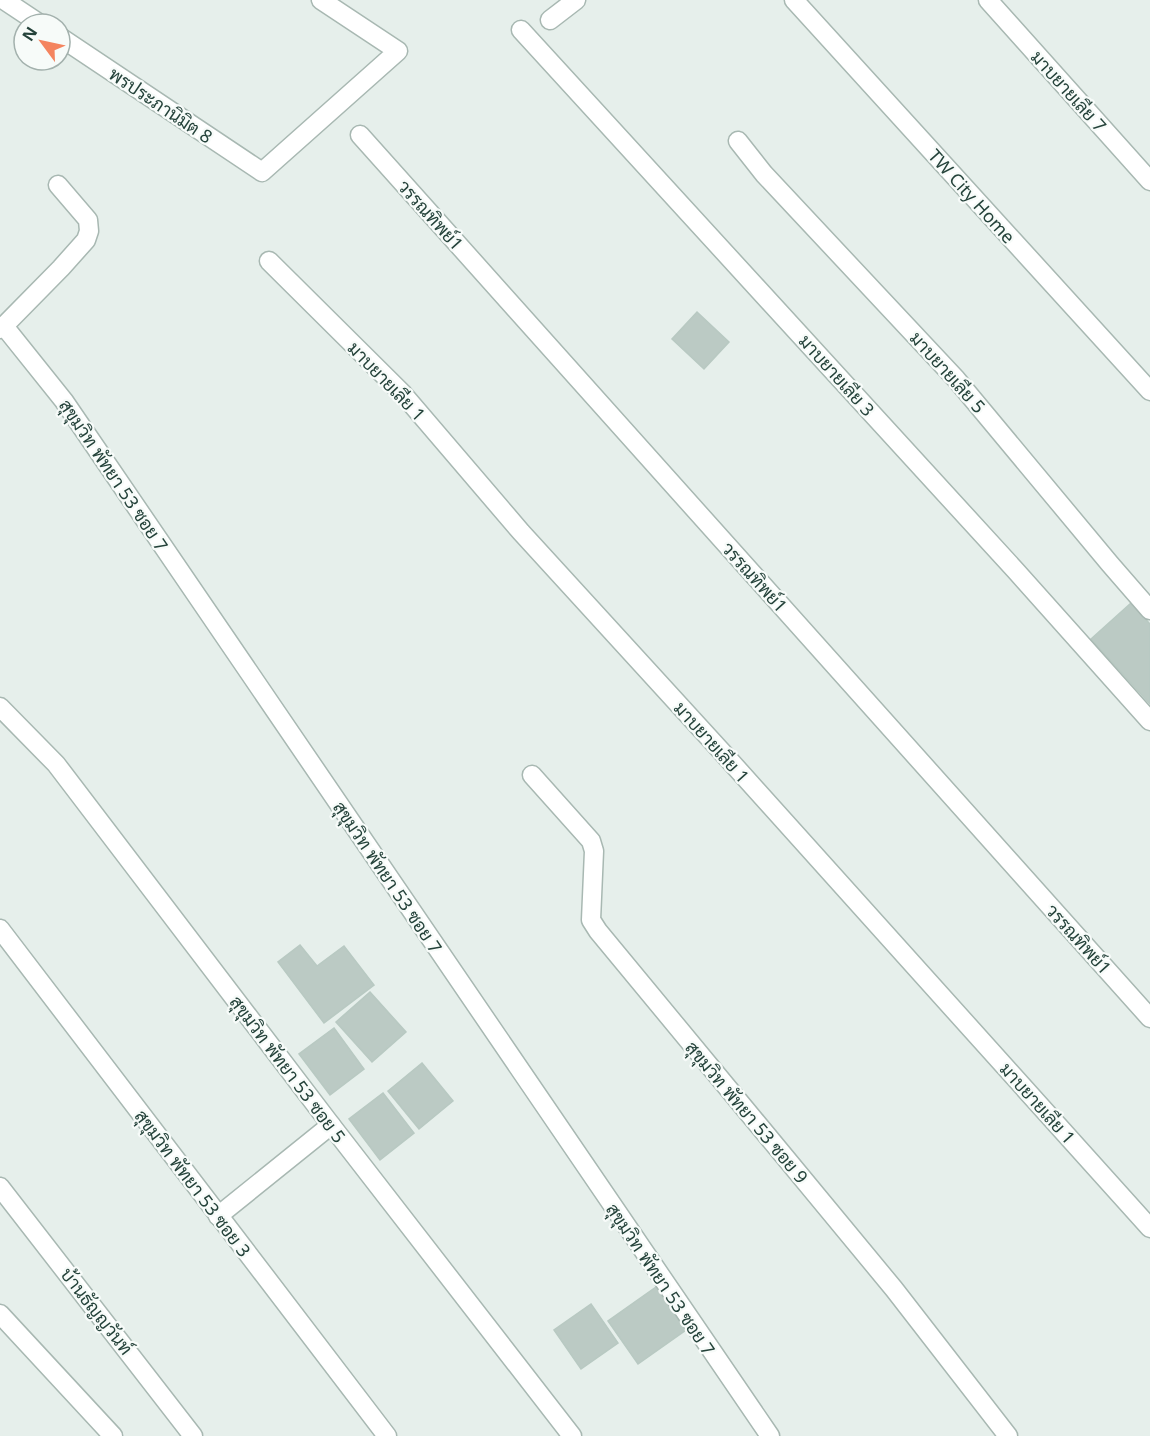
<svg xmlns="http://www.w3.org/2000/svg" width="1150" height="1436" font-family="'Noto Sans',Sarabun,sans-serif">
<rect width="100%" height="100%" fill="#e6efeb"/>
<g fill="#bbcac4" stroke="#b8c9c2" stroke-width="1.5">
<path d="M697,312L729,342L704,369L672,339Z"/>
<path d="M1131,603L1150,624V704L1091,639Z"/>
<path d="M300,945L317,966L344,946L374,985L324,1023L278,962Z"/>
<path d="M370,992L406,1032L372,1062L336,1022Z"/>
<path d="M334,1028L364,1069L330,1095L299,1054Z"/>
<path d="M422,1063L453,1101L419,1129L388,1091Z"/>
<path d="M383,1093L414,1133L380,1160L349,1119Z"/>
<path d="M656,1287L686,1330L638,1364L608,1321Z"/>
<path d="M591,1304L618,1343L581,1369L554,1330Z"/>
</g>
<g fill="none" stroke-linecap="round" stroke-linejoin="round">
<defs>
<g id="minor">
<path d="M4,0L40,24"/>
<path d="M794,0L1150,391"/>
<path d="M988,0L1150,181"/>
<path d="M550,20L576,0"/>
<path d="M521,30L1016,571L1150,721"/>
<path d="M60,37L262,172L398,51L321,0"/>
<path d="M360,135L1150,1018"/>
<path d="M738,141L764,174L956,379L1110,564L1150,610"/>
<path d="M269,261L403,394L521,532L723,753L1150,1228"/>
<path d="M4,326L61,268L86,240L89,231L88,220L58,185"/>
<path d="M0,329L4,326L64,401L770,1436"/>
<path d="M0,707L56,764L331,1125L572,1436"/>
<path d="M532,775L591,841L594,851L591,920L598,931L894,1289L1008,1436"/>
<path d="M0,929L387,1436"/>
<path d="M0,1187L193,1436"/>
<path d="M218,1216L331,1125"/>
<path d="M0,1314L113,1436"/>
</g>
</defs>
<use href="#minor" stroke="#a8b8b2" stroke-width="21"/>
<use href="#minor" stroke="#fff" stroke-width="18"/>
</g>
<g text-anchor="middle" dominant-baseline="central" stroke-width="4.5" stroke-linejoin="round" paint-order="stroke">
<g font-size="18" fill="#24423a" stroke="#f7fbf9">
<text transform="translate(1069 91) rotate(48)">มาบยายเลีย 7</text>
<text transform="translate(161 105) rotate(34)">พรประภานิมิต 8</text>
<text transform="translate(972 196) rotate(48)">TW City Home</text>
<text transform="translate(431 215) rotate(48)">วรรณทิพย์1</text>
<text transform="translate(948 372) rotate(48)">มาบยายเลีย 5</text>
<text transform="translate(837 375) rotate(48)">มาบยายเลีย 3</text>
<text transform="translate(387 381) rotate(46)">มาบยายเลีย 1</text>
<text transform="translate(114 475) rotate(56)">สุขุมวิท พัทยา 53 ซอย 7</text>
<text transform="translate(755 577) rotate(48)">วรรณทิพย์1</text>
<text transform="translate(712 742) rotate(48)">มาบยายเลีย 1</text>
<text transform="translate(388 877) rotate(56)">สุขุมวิท พัทยา 53 ซอย 7</text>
<text transform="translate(1079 939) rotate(48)">วรรณทิพย์1</text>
<text transform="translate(288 1069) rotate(53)">สุขุมวิท พัทยา 53 ซอย 5</text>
<text transform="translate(1038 1103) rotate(48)">มาบยายเลีย 1</text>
<text transform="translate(747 1112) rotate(50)">สุขุมวิท พัทยา 53 ซอย 9</text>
<text transform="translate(193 1183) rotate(53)">สุขุมวิท พัทยา 53 ซอย 3</text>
<text transform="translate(661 1279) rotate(56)">สุขุมวิท พัทยา 53 ซอย 7</text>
<text transform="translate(97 1311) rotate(52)">บ้านธัญญวันท์</text>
</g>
</g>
<g transform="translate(42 42) rotate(303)"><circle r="28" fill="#f7fbf9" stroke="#a3b1ad" stroke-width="1.5"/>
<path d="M0-4.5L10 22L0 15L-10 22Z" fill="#f4845f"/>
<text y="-9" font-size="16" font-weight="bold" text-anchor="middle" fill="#24423a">N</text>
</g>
</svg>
